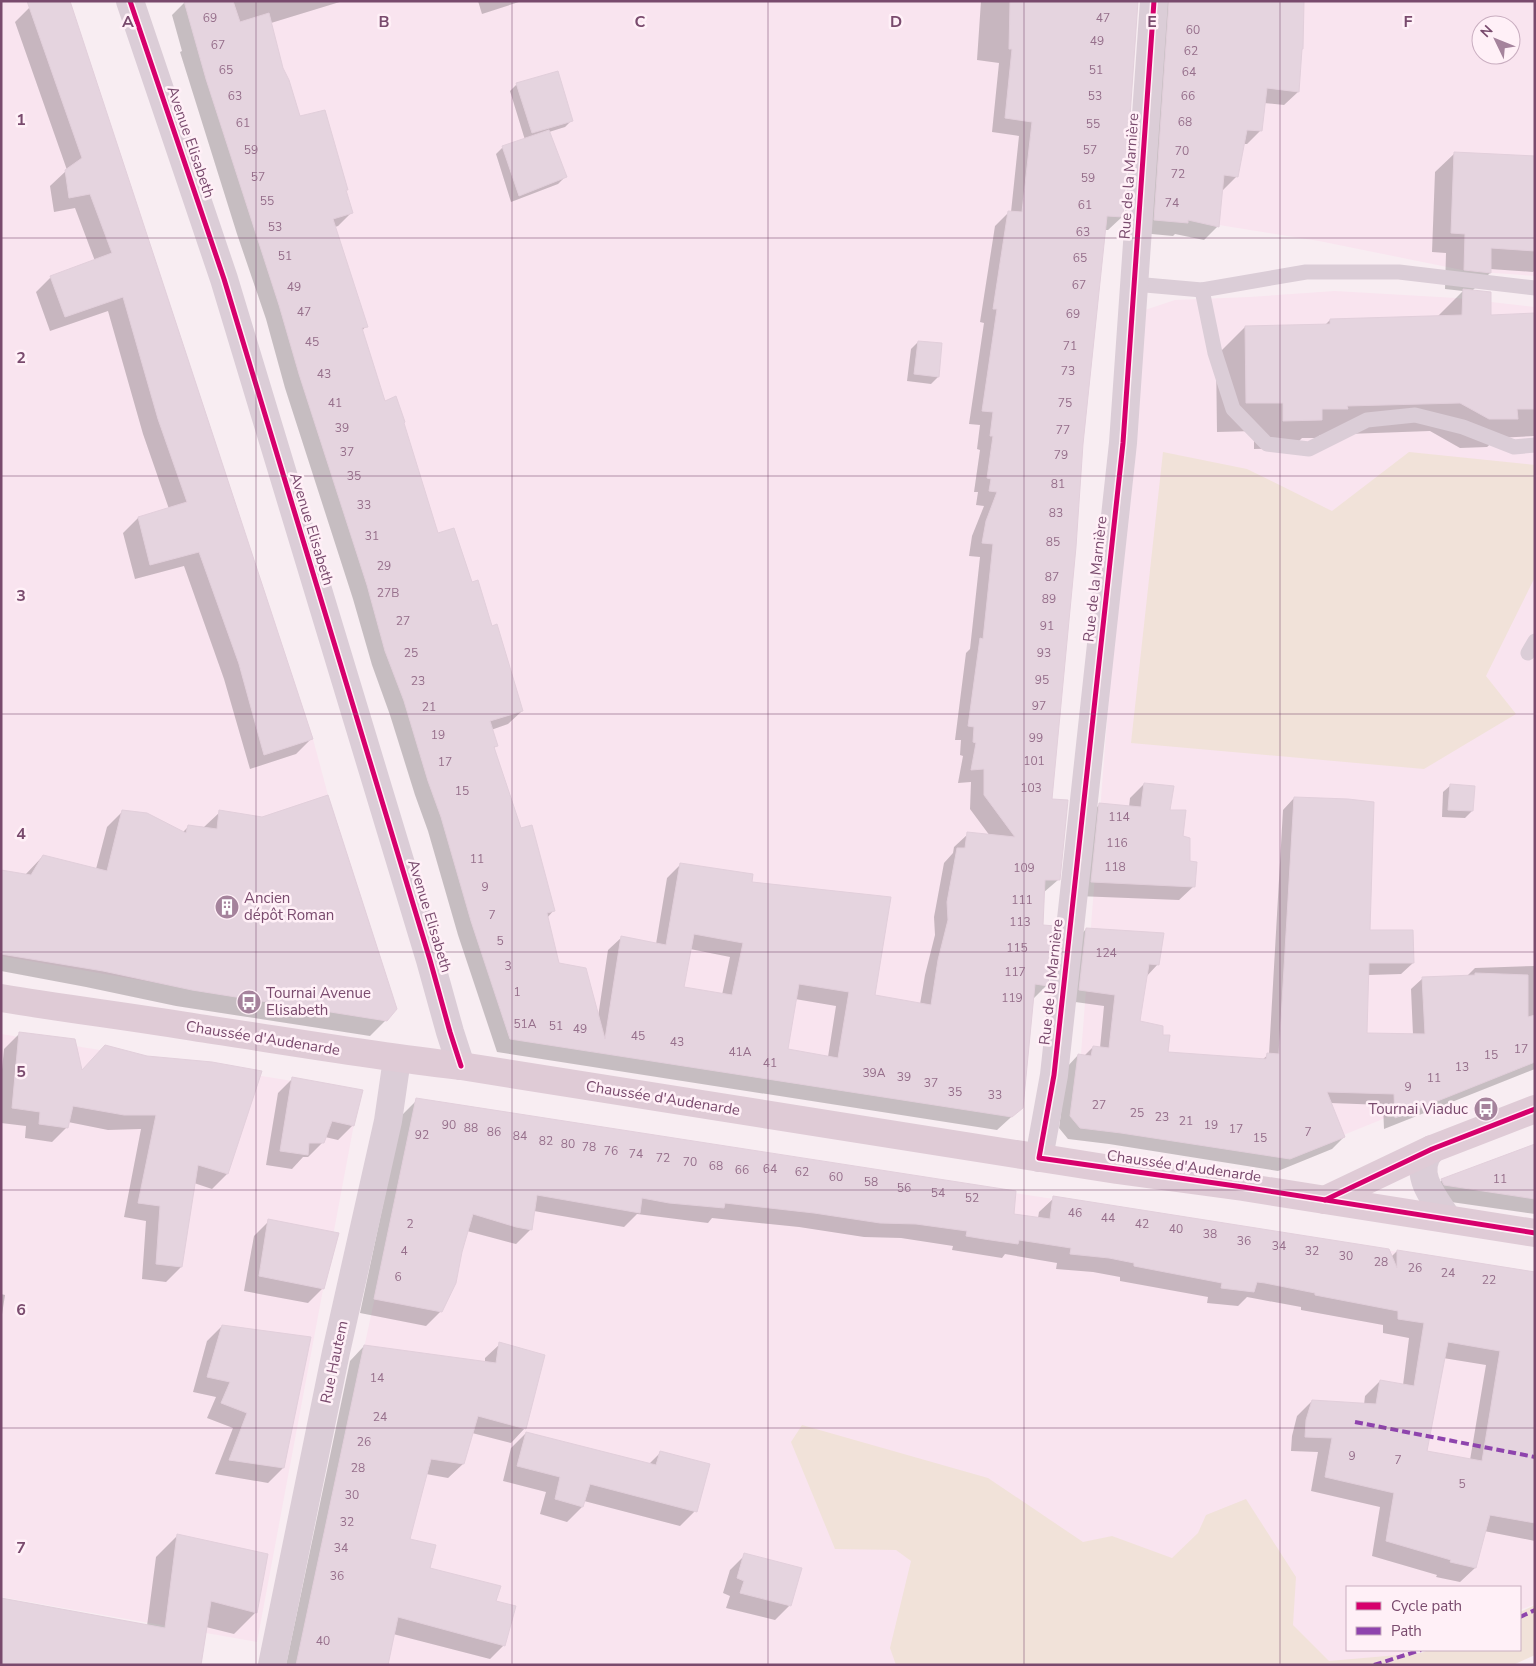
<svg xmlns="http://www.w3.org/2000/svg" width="1536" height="1666" font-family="'Nunito Sans',sans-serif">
<rect width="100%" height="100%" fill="#f8edf2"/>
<g fill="#f9e4ef" fill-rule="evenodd">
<path d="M1,1H66L313,739L328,795L262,817L267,959L261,1001L1,956Z"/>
<path d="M194,1H1109L1018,1107L513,1030Z"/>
<path d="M1176,1H1535V276L1467,271L1319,241L1157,215ZM1481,25H1511V55H1481Z"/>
<path d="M1335,291L1456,298L1535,307V1057L1292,1156L1076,1118L1139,312L1175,300L1249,297Z"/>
<path d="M1,1034L360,1092L257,1642L1,1597Z"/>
<path d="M417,1101L1535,1273V1604L1520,1610V1587H1347V1650H1418L1377,1665H296Z"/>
</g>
<g fill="#f1e2d9">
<path d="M1163,452L1247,469L1332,511L1409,452L1535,465V577L1486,676L1516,714L1424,769L1131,743Z"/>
<path d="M802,1425L988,1478L1083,1542L1112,1536L1172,1558L1198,1533L1206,1515L1246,1499L1296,1577L1293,1625L1329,1661L1421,1653L1429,1650H1520V1612L1535,1605V1655L1513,1665H896L890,1648L911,1561L896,1550L835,1549L791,1442Z"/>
</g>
<g fill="#0003" fill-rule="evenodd">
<path d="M186,1H343L271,23L282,68L299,118L345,191L352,212L338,226L335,227L366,326L362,331L385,403L403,423L437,535L471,583L491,627L522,711L508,724L491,730L496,746L494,748L520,830L554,910L547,918L558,964L598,1017L608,950L622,937L656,944L667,878L681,864L750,883L873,996L920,1004L925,975L935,935L934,917L944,863L953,853L954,847L968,834L990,836L970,809L971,782L958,783L963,756L960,755L961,740H955L966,653L970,649L980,557L969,556L972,536L984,506L976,505L978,492H974L980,450L977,449L980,425L969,424L984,323L980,322L995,226L1009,212H1011L1019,136L992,132L999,63L977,60L981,1H1137L1122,217L1108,230H1104L1082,444L1051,800L1058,880L1043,893L1041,926L1047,985L1033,999L1022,1107L997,1130L497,1052L458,935L428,831L415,795L390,715L372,665L353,599L285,388L266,319L237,234L180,52L182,51L172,15ZM690,949L730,957L722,995L683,988ZM795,999L836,1006L828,1057L786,1050Z"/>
<path d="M478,1H522L482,14Z"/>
<path d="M1148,1H1303L1298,92L1284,105L1264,103L1261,130L1247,144H1243L1237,176L1223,190L1221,189L1218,226L1204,240L1175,234L1173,236L1141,233Z"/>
<path d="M30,7L311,739L296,754L250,769L224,679L184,566L135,579L123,533L138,518L169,509L143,434L108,311L50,331L36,292L51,277L95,261L75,208L54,212L50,186L67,170L15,22Z"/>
<path d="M517,84L572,120L565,127L549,132L565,177L558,184L511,202L496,154L503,147L525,140L510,91Z"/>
<path d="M1455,153L1535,157V270L1533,272L1490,269V273L1472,291L1490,316L1535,314V436L1497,438L1487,447L1460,448L1430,431L1320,435L1317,438H1302L1292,448L1254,449V431L1217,432L1216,356L1245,327L1325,325L1330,320L1437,317L1463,291L1445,289L1446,253L1432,252L1435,172Z"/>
<path d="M918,342L938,377L931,384L907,381L911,349Z"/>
<path d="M1144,784L1168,811L1181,838L1194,886L1179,900L1077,896L1086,818L1100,804L1129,807L1130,798Z"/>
<path d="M1451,785L1472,811L1465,818L1442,817L1443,792Z"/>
<path d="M1294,798L1369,931L1413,963L1401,974L1368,975L1366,1034L1413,1035L1411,989L1423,978L1467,976L1475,968L1535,966V1069L1384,1129L1383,1105L1330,1103L1344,1137L1332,1149L1278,1171L1109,1144L1068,1139L1059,1128L1067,1067L1078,1055L1084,1056L1093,1047L1100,1048L1104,1006L1068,1001L1075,941L1086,929L1158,964L1146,977L1138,1022L1166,1053L1262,1060L1269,1054L1283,810Z"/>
<path d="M123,811L182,833L189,826L204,827L220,812L386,1020L370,1036L176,1006L86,987L1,971V871L25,875L43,856L96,869L107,827Z"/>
<path d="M19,1034L81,1072L147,1057L261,1072L227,1174L212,1189L194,1183L181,1267L166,1282L142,1279L146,1221L124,1217L141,1129L108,1130L68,1122L67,1127L52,1142L25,1138L26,1126L1,1123V1080L4,1049Z"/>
<path d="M293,1078L353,1125L338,1140L325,1137L323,1142L308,1157H303L292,1169L266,1165L278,1093Z"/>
<path d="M417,1100L1012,1215L1038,1218L1039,1212L1054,1198L1391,1257L1397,1251L1535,1274V1541L1484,1531L1475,1568L1460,1582L1436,1577L1437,1575L1372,1556L1380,1507L1311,1491L1318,1452L1291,1451L1292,1436L1297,1416L1312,1401L1364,1405L1365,1396L1380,1381L1403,1385L1409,1338L1383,1333V1325L1301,1310V1307L1247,1297L1238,1306L1207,1303L1208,1297L1120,1281V1277L1093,1272L1056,1269L1057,1263L1005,1254L1002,1258L952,1250L953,1246L901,1238L864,1237L799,1227L712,1218L708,1223L637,1214L624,1227L534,1211L531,1229L516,1244L467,1231L441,1311L426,1326L360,1313L402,1115ZM1443,1358L1486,1365L1470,1460L1426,1452Z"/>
<path d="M1535,1146V1214L1430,1199L1428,1194L1442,1180Z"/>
<path d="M269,1221L323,1288L308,1303L244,1291L254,1236Z"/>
<path d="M1,1294L5,1295L1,1321Z"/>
<path d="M222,1326L283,1468L268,1483L215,1474L233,1428L207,1418L216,1397L193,1392L207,1341Z"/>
<path d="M500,1344L525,1428L511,1443L472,1433L463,1464L448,1478L426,1474L408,1540L429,1569L494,1602L504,1645L490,1659L393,1634L387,1665H286L350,1361L364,1346L485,1363V1358Z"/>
<path d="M526,1433L649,1464L660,1453L695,1511L680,1526L584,1501L582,1507L567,1522L540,1514L546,1492L503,1481L511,1448Z"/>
<path d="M178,1535L256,1612L234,1634L206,1627L200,1665L147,1626L156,1557Z"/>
<path d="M745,1555L790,1605L775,1620L726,1608L730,1596L723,1593L730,1570Z"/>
</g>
<g fill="#e5d4df" stroke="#e2cfdb" fill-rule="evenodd">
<path d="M27,1H70L313,739L264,755L239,664L199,552L150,565L138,517L187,502L158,419L123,297L65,317L50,276L112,253L90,194L69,198L65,170L82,158Z"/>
<path d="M184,1H233L240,22L269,13L283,68L289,80L300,116L325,110L348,190H346L353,213L333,219L368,327L362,328L385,401L396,396L405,422L404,423L438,533L454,528L472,582L478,580L492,626L497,624L523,711L490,721L498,746L494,747L521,828L532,825L555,911L547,913L559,963L586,968L605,1039L621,936L666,945L680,863L753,874L752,882L891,897L875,995L931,1005L938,960L948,920L947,902L957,848H965L967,832L1015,837L984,795V769L971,770L976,743L973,742L974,727L968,726L980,638L983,639L993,544L982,543L986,521L997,492L989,491L991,479L987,478L993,436H990L993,412L982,411L997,309H993L1008,211L1022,212L1032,122L1005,118L1012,49H1009L1010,1H1138L1123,217L1107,216L1083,444L1076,547L1052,799L1068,800L1060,880H1045L1043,925L1055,926L1048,986L1035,984L1023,1108L1012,1117L510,1039L471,921L441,817L428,781L404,701L385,651L367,585L299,374L279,305L206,79ZM694,934L743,943L732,995L684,987ZM799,984L849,992L838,1058L788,1049Z"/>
<path d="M1169,1H1304L1303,49H1302L1299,92L1267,88L1262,131L1247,130L1238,177L1224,175L1219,227L1188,220V223L1154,220Z"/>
<path d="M558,71L573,121L532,133L516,83Z"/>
<path d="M549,130L567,177L519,196L502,146Z"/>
<path d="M1454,152L1535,156V251L1491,248V273L1464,270L1465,234L1451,233Z"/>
<path d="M1463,289L1491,292V315L1535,313V409H1517L1518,419H1489L1460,403L1347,406L1348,409H1322V420L1283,421V403H1246L1245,326L1330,324V319L1462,315Z"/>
<path d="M918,341L942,343L939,377L914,374Z"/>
<path d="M1144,783L1174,786L1170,810H1186L1183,836L1190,838V861L1197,862L1195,887L1091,882L1099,803L1141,807Z"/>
<path d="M1450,784L1475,786L1473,811L1448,810Z"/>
<path d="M328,795L397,1009L387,1021L192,990L103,971L1,954V870L31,875L43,855L107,871L122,810L147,813L186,833L188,825L217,829L219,810L262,817Z"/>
<path d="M1294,797L1348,799L1374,802L1370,930H1413L1414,963H1369L1367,1033L1425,1034L1422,977L1475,975V973L1528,975V1017L1535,1015V1062L1395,1118L1394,1094L1327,1092L1345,1137L1290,1159L1121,1133L1080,1128L1070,1116L1078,1054L1091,1056L1093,1046L1109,1048L1115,995L1079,990L1086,928L1164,933L1159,965L1149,964L1140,1021L1163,1026V1035H1170L1168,1052L1266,1059L1267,1053L1279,1054Z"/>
<path d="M19,1032L75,1039L82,1070L105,1045L147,1056L212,1062L262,1071L228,1174L198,1165L182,1267L156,1264L160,1206L138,1203L156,1115H124L73,1106L68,1128L39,1124L40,1112L12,1108Z"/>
<path d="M292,1077L363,1090L354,1126L332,1121L324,1143H309L308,1155L280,1151Z"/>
<path d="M416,1098L1016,1191L1014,1214L1050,1219L1053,1196L1389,1249L1397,1268V1250L1535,1272V1523L1490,1515L1476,1568L1450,1562L1451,1560L1386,1541L1394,1493L1325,1477L1332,1438L1305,1437L1306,1420L1312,1400L1376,1404L1380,1380L1414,1386L1424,1323L1398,1319V1311L1315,1295V1293L1265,1283L1257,1282L1254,1292L1221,1288L1222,1283L1134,1266V1263L1109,1258L1070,1254L1071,1248L1019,1240L1018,1244L984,1239L966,1236L967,1231L916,1224L880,1223L814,1213L725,1203L724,1208L669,1203L642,1198L640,1213L537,1195L532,1230L516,1227L473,1214L462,1252L456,1283L442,1312L374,1299ZM1448,1342L1500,1351L1482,1461L1427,1451Z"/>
<path d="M1535,1144V1199L1444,1185L1441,1179Z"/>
<path d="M268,1219L339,1233L324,1289L259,1276Z"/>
<path d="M222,1325L311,1337L284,1468L229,1460L247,1413L221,1403L230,1382L207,1377Z"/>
<path d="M499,1342L545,1355L526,1429L478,1416L464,1464L431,1459L410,1539L436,1545L430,1568L501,1586L496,1601L516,1606L505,1646L398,1617L388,1665H296L364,1345L496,1363Z"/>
<path d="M526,1432L656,1465L660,1451L710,1464L697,1512L590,1484L583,1507L555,1499L560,1477L517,1466Z"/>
<path d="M177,1534L268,1554L257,1613L211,1601L201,1665H1V1598L165,1628Z"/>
<path d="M744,1553L802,1568L791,1606L740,1593L744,1581L737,1578Z"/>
</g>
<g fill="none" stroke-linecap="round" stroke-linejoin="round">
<g stroke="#dbcdd7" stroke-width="15">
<path d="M1134,284L1202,290L1306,272H1399L1535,288"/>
<path d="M1202,290L1215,353L1233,409L1267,444L1309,449L1367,420L1415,415L1463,427L1514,447L1535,445"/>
<path d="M1528,653L1535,641"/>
</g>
<g stroke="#dbcdd7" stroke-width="28">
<path d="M130,1L224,279L430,960L450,1032L461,1066"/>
<path d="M1039,1158L1054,1075L1123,443L1154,1"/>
<path d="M272,1665L336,1352L388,1121L397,1059"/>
</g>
<path stroke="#dbcdd7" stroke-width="28" d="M1432,1149C1410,1171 1435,1200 1448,1219"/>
<g stroke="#dfcbd6" stroke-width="28">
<path d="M1,998C67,1009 133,1017 199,1028C287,1041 374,1056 461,1066L1117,1170L1243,1187L1535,1233"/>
<path d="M1325,1200L1432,1149L1535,1109"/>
</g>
<g stroke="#8e44ad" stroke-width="4" stroke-dasharray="8 4" stroke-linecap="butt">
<path d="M1355,1422L1535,1457"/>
<path d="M1520,1617L1535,1610"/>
<path d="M1374,1665L1421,1650"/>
</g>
<defs>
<g id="cycleway">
<path d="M130,1L224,279L430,960L450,1032L461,1066"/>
<path d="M1154,1L1123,443L1054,1075L1039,1158L1243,1187L1535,1233"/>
<path d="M1325,1200L1432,1149L1535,1109"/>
</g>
</defs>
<use href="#cycleway" stroke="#fff0f7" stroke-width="8"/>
<use href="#cycleway" stroke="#d6006c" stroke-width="5"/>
</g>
<path fill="none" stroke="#794a6d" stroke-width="1" stroke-opacity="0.55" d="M256,1V1665M512,1V1665M768,1V1665M1024,1V1665M1280,1V1665M1,238H1535M1,476H1535M1,714H1535M1,952H1535M1,1190H1535M1,1428H1535"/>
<defs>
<symbol id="building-disc" viewBox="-11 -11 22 22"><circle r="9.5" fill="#a5839c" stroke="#fff0f7"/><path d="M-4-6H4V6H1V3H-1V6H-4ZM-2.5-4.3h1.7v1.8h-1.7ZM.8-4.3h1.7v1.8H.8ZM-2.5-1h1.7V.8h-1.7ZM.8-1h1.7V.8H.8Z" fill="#fff"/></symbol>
<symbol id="bus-disc" viewBox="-11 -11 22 22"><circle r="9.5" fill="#a5839c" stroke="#fff0f7"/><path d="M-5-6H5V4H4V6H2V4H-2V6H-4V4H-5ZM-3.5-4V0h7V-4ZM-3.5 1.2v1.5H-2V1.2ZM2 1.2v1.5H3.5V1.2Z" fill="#fff"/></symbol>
</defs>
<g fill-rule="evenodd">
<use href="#building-disc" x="213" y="893" width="28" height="28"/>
<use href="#bus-disc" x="235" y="988" width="28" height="28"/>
<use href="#bus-disc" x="1472" y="1095" width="28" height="28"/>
</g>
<g text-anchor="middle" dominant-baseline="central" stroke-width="5" stroke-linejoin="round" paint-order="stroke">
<g font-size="12" fill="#966f8b">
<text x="210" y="18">69</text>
<text x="1103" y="18">47</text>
<text x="1193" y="30">60</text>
<text x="1097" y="41">49</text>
<text x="218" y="45">67</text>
<text x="1191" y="51">62</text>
<text x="226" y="70">65</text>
<text x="1096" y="70">51</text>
<text x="1189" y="72">64</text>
<text x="235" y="96">63</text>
<text x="1095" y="96">53</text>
<text x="1188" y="96">66</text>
<text x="1185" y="122">68</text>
<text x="243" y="123">61</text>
<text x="1093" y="124">55</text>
<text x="251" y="150">59</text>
<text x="1090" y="150">57</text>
<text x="1182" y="151">70</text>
<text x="1178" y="174">72</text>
<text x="258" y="177">57</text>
<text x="1088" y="178">59</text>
<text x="267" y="201">55</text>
<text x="1172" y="203">74</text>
<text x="1085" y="205">61</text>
<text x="275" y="227">53</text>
<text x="1083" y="232">63</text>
<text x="285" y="256">51</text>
<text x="1080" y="258">65</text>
<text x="1079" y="285">67</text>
<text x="294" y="287">49</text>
<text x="304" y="312">47</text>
<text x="1073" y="314">69</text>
<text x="312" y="342">45</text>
<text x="1070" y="346">71</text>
<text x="1068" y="371">73</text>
<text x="324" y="374">43</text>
<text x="335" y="403">41</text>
<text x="1065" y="403">75</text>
<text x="342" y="428">39</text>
<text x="1063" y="430">77</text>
<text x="347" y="452">37</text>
<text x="1061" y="455">79</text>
<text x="354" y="476">35</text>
<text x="1058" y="484">81</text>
<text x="364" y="505">33</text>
<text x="1056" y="513">83</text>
<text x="372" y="536">31</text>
<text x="1053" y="542">85</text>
<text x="384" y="566">29</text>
<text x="1052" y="577">87</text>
<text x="388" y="593">27B</text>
<text x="1049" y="599">89</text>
<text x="403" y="621">27</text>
<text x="1047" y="626">91</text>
<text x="411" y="653">25</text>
<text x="1044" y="653">93</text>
<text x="1042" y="680">95</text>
<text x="418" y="681">23</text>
<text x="1039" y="706">97</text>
<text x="429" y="707">21</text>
<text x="438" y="735">19</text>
<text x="1036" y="738">99</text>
<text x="1034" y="761">101</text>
<text x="445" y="762">17</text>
<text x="1031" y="788">103</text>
<text x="462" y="791">15</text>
<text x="1119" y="817">114</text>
<text x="1117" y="843">116</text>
<text x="477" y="859">11</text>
<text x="1115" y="867">118</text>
<text x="1024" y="868">109</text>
<text x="485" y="887">9</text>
<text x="1022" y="900">111</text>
<text x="492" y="915">7</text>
<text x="1020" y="922">113</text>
<text x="500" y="941">5</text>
<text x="1017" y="948">115</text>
<text x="1106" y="953">124</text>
<text x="508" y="966">3</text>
<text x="1015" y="972">117</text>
<text x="517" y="992">1</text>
<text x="1012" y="998">119</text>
<text x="525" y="1024">51A</text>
<text x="556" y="1026">51</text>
<text x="580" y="1029">49</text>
<text x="638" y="1036">45</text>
<text x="677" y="1042">43</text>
<text x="1521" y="1049">17</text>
<text x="740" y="1052">41A</text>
<text x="1491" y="1055">15</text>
<text x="770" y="1063">41</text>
<text x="1462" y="1067">13</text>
<text x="874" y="1073">39A</text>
<text x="904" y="1077">39</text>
<text x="1434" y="1078">11</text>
<text x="931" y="1083">37</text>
<text x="1408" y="1087">9</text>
<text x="955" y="1092">35</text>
<text x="995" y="1095">33</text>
<text x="1099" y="1105">27</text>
<text x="1137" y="1113">25</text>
<text x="1162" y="1117">23</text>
<text x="1186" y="1121">21</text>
<text x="449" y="1125">90</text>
<text x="1211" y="1125">19</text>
<text x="471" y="1128">88</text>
<text x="1236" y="1129">17</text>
<text x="494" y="1132">86</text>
<text x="1308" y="1132">7</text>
<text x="422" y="1135">92</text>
<text x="520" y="1136">84</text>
<text x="1260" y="1138">15</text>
<text x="546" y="1141">82</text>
<text x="568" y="1144">80</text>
<text x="589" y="1147">78</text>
<text x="611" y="1151">76</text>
<text x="636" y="1154">74</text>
<text x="663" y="1158">72</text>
<text x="690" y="1162">70</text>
<text x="716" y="1166">68</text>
<text x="770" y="1169">64</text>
<text x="742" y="1170">66</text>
<text x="802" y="1172">62</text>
<text x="836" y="1177">60</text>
<text x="1500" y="1179">11</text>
<text x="871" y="1182">58</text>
<text x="904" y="1188">56</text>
<text x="938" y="1193">54</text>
<text x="972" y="1198">52</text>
<text x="1075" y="1213">46</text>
<text x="1108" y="1218">44</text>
<text x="410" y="1224">2</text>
<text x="1142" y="1224">42</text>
<text x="1176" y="1229">40</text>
<text x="1210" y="1234">38</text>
<text x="1244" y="1241">36</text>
<text x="1279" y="1246">34</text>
<text x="404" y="1251">4</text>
<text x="1312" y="1251">32</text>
<text x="1346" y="1256">30</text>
<text x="1381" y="1262">28</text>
<text x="1415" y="1268">26</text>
<text x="1448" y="1273">24</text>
<text x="398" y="1277">6</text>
<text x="1489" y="1280">22</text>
<text x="377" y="1378">14</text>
<text x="380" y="1417">24</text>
<text x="364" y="1442">26</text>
<text x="1352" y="1456">9</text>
<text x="1398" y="1460">7</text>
<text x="358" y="1468">28</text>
<text x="1462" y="1484">5</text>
<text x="352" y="1495">30</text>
<text x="347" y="1522">32</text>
<text x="341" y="1548">34</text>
<text x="337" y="1576">36</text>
<text x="323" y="1641">40</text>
</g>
<g font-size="15" fill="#794a6d" stroke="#fff0f7">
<text transform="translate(191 142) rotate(71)">Avenue Elisabeth</text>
<text transform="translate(1129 176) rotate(-86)">Rue de la Marnière</text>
<text transform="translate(312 529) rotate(73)">Avenue Elisabeth</text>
<text transform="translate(1095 579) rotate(-84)">Rue de la Marnière</text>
<text transform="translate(430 916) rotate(73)">Avenue Elisabeth</text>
<text transform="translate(1051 982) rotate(-84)">Rue de la Marnière</text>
<text transform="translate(263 1038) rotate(9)">Chaussée d'Audenarde</text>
<text transform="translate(663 1098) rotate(9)">Chaussée d'Audenarde</text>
<text transform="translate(1184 1166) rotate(8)">Chaussée d'Audenarde</text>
<text transform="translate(334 1362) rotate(-78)">Rue Hautem</text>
</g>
<g font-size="15" fill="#794a6d" stroke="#fff0f7" text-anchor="start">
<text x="244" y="898">Ancien<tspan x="244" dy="17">dépôt Roman</tspan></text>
<text x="266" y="993">Tournai Avenue<tspan x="266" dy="17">Elisabeth</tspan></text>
<text x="1468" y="1109" text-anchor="end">Tournai Viaduc</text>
</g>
</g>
<g font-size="16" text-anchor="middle" font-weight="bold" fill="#794a6d" stroke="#fff0f7" stroke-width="5" stroke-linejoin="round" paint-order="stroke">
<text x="128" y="27">A</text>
<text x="384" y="27">B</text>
<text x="640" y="27">C</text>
<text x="896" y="27">D</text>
<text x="1152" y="27">E</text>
<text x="1408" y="27">F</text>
<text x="21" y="125">1</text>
<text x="21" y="363">2</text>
<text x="21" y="601">3</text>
<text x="21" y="839">4</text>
<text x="21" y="1077">5</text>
<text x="21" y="1315">6</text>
<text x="21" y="1553">7</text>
</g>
<rect width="1536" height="1666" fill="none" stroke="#794a6d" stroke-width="5"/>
<rect x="1346" y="1586" width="175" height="65" fill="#fff0f7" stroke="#c9aec0"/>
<rect x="1356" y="1602" width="25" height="8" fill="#d6006c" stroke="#c9aec0"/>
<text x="1391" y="1611" font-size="15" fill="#794a6d">Cycle path</text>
<rect x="1356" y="1627" width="25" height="8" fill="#8e44ad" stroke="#c9aec0"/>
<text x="1391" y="1636" font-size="15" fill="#794a6d">Path</text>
<g transform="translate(1496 40) rotate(313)"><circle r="24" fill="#fff0f7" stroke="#c9aec0"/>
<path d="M0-4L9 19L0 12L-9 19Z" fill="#a5839c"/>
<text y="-8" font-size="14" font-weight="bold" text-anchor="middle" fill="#794a6d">N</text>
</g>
</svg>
